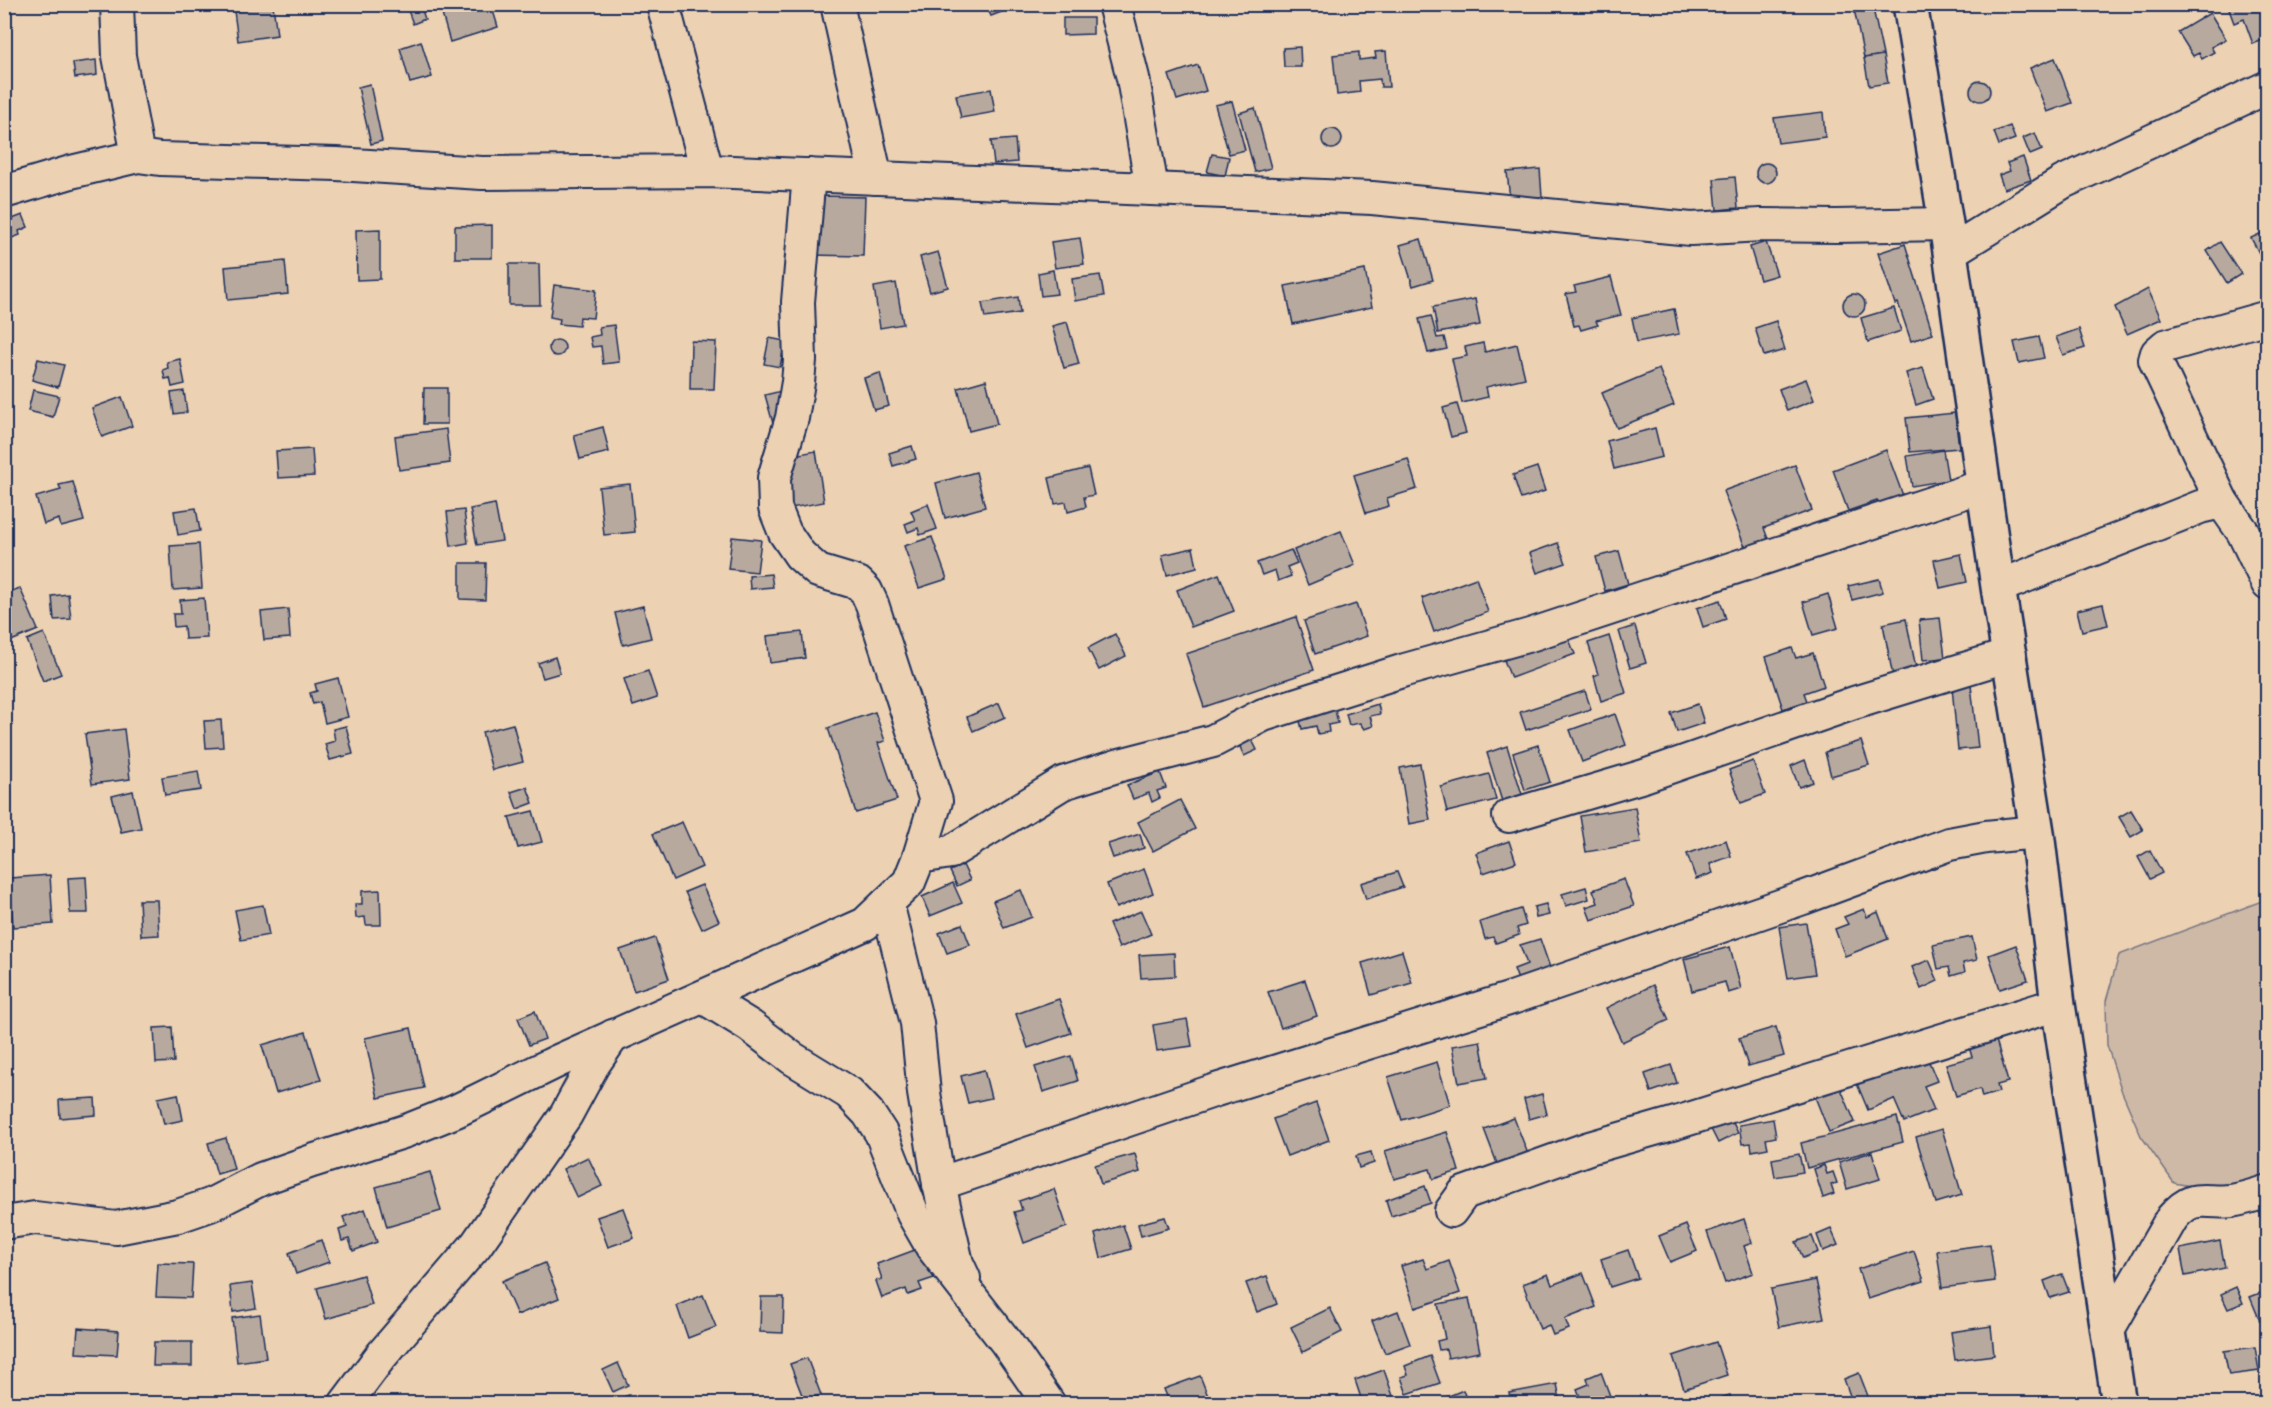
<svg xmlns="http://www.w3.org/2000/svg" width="2272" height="1408" font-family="Dekko,sans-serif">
<rect width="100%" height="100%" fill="#ecd1b3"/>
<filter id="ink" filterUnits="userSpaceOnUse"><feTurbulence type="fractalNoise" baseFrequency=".0167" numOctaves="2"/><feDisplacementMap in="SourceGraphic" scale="12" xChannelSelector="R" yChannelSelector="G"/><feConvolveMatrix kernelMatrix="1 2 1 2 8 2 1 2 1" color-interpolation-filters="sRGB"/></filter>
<g filter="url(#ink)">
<path fill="#ceb9a7" stroke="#747482" stroke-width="1.5" d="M2267,899V1177C2228,1191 2215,1191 2174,1183L2141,1136L2122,1092L2107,1045L2106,1001L2119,955Z"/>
<g fill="#b8a99e" stroke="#1b2f5e" stroke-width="1.5">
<path d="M420,4L425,19L413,24L406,5Z"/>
<path d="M448,4H491L498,27L450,42L440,7Z"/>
<path d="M978,4H1001L1004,11L991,16L987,8L981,11Z"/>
<path d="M1853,4H1872L1883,55L1864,58Z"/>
<path d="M2227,4H2268V38L2253,44L2244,19L2234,23Z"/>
<path d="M273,5L277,35L238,41L234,11Z"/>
<path d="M2210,13L2226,39L2211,47L2214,52L2202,59L2199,53L2193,56L2178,32Z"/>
<path d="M1063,18H1093V34L1063,35Z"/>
<path d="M421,41L432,77L410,83L400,48Z"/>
<path d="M1300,47L1301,67H1284L1283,48Z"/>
<path d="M1386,51L1389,87H1381L1380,79L1359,81L1360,92L1337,95L1333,55L1359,52V60L1376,58L1375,52Z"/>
<path d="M1883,55L1888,83L1869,86L1864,58Z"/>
<path d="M2055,58L2072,103L2047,112L2030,68Z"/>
<path d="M96,60L97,75L75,78L73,63Z"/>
<path d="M1198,65L1206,91L1177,100L1169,75Z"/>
<circle cx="1980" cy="91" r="10"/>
<path d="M370,84L382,141L371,144L358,87Z"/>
<path d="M991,89L995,112L961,118L956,95Z"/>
<path d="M1232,101L1245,150L1229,154L1215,105Z"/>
<path d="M1255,108L1271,168L1255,172L1239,113Z"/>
<path d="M1823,112L1825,137L1778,143L1774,118Z"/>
<path d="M2010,126L2015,139L1999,145L1994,132Z"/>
<circle cx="1332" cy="139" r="10"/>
<path d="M2035,133L2042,150L2030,155L2023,138Z"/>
<path d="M1015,139L1017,162L994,164L991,141Z"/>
<path d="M1212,154L1229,157L1225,176L1207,172Z"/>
<path d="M2023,157L2031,180L2004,189L1999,175L2010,171L2007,163Z"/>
<circle cx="1766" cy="173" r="10"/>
<path d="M1540,169L1542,197L1510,199L1507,172Z"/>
<path d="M1735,177L1738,208L1717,210L1714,179Z"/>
<path d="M822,196L865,197L863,256L810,255Z"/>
<path d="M23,215L28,227L19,231L20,235L4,241V222Z"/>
<path d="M492,225V258H455V226Z"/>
<path d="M380,229V279L357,280L356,230Z"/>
<path d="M2268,230V266H2266L2251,238Z"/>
<path d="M1080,238L1084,264L1055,268L1051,242Z"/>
<path d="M1421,239L1433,280L1413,286L1400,245Z"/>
<path d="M1766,242L1777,275L1760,280L1750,247Z"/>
<path d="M2220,242L2241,274L2227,283L2207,251Z"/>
<path d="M1905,244L1933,334L1911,341L1898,303L1895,304L1878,253Z"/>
<path d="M938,252L948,287L930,292L920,257Z"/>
<path d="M285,261L288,294L228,300L225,267Z"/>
<path d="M509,264H539L540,305H509Z"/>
<path d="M1053,270L1057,294L1041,296L1038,273Z"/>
<path d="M1365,270L1372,307L1293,324L1285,286Z"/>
<path d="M1100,275L1104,296L1075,301L1072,279Z"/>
<path d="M1611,277L1621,315L1596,321L1598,325L1581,330L1579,325L1574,326L1566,294L1576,292L1574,286Z"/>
<path d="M896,283L903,324L880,328L874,287Z"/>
<path d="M554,285L596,290L593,318L580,317L579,326L559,324L560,319L550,317Z"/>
<path d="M2148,289L2161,319L2127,334L2115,307Z"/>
<circle cx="1854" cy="305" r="11"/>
<path d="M1018,297L1020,313L985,318L982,303Z"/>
<path d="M1475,299L1480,325L1438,333L1433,307Z"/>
<path d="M1894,308L1901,331L1868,342L1861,318Z"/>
<path d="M1674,309L1679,334L1637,342L1632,318Z"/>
<path d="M1431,316L1437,338L1444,337L1447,349L1428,353L1419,319Z"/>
<path d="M1776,321L1785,350L1764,356L1755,328Z"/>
<path d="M1067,322L1079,364L1064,368L1052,326Z"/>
<path d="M614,325L619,362L603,364L601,346L592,347L590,337L600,335L599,327Z"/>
<path d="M2079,329L2085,348L2063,355L2056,337Z"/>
<path d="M2039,337L2044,358L2019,363L2014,342Z"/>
<path d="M769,338L785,341L780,367L764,364Z"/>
<circle cx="557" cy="348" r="8"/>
<path d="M691,341L716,342L714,389H690Z"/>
<path d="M1483,343L1485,352L1517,344L1525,378L1486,387L1488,397L1462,403L1452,359L1467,356L1465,347Z"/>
<path d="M38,359L64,365L58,387L32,380Z"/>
<path d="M180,359L185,384L172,387L170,378L165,379L163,370L168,368L167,362Z"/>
<path d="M1923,368L1933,399L1916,405L1906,373Z"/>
<path d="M1659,369L1674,405L1617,428L1602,393Z"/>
<path d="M880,373L889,406L874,410L864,378Z"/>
<path d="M1806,379L1814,400L1787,411L1779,389Z"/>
<path d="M986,380L997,424L969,431L958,388Z"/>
<path d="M424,388H447V424H423Z"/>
<path d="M793,388L774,427L765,395Z"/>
<path d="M33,390L59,396L53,417L28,411Z"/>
<path d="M184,391L187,412L174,414L171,393Z"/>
<path d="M122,397L132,426L102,437L92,408Z"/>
<path d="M1457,404L1466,433L1451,437L1443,408Z"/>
<path d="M1955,413L1959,448L1910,452L1906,418Z"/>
<path d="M603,427L609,452L580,459L574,435Z"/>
<path d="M1655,428L1662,457L1614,469L1607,441Z"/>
<path d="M446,429L450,463L399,470L395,436Z"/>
<path d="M912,446L916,459L893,466L889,453Z"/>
<path d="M312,449L314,476L278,478L276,451Z"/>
<path d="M1886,450L1905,501L1881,510L1877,501L1848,511L1833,470Z"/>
<path d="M1943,450L1948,480L1912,486L1907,456Z"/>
<path d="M816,451L824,502L791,508L782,457Z"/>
<path d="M1408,459L1417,489L1387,498L1389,506L1366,513L1354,475Z"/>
<path d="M1795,465L1812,510L1764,528L1768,539L1745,547L1723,491Z"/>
<path d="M1537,467L1545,491L1521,499L1513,475Z"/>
<path d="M1088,468L1094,495L1084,497L1086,507L1068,512L1066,502L1055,504L1049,478Z"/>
<path d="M976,472L985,507L945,518L936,483Z"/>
<path d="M73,482L84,521L61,527L59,519L44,524L36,497L61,490L59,485Z"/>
<path d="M630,484L635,532L604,535L599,487Z"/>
<path d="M495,504L502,541L477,545L470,509Z"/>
<path d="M928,504L937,529L920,535L918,528L908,532L905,524L915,520L911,511Z"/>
<path d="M196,508L200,531L178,535L174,511Z"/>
<path d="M464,510L468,543L451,546L447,512Z"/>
<path d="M1341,531L1355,565L1308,585L1294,550Z"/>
<path d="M732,537L761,540L757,572L728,569Z"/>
<path d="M932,537L947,579L919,588L904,546Z"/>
<path d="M1558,543L1566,563L1537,573L1530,553Z"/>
<path d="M199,544L202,588L173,590L170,546Z"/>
<path d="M1193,548L1197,567L1167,575L1162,555Z"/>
<path d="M1291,550L1297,563L1287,567L1291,576L1278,581L1275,570L1262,575L1257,563Z"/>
<path d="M1619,551L1628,584L1605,591L1596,557Z"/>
<path d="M1961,554L1967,582L1940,588L1934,560Z"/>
<path d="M460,563H486L485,600L460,599Z"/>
<path d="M771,574L773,587L750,589L749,576Z"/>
<path d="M1219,574L1234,611L1191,627L1177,590Z"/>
<path d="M1476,578L1488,612L1434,632L1422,598Z"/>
<path d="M1879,579L1883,592L1852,600L1848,586Z"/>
<path d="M20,588L38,630L11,641L4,625V619L8,617L4,608V594Z"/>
<path d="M68,594L71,619L54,620L52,596Z"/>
<path d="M1828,594L1838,628L1813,635L1803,602Z"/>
<path d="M204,598L207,638L185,639L184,626L174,627L173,614H181L180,600Z"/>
<path d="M1720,600L1726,619L1703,627L1697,608Z"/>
<path d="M1356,604L1367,636L1315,654L1304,621Z"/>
<path d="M2103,604L2108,625L2082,631L2077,610Z"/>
<path d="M643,606L651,638L623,645L615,613Z"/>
<path d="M288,609L290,638L264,640L261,612Z"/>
<path d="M1296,617L1314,670L1204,707L1186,654Z"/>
<path d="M1940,618L1945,658L1923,660L1919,620Z"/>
<path d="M1906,619L1917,673L1893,677L1883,624Z"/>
<path d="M1635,626L1646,663L1630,668L1619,631Z"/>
<path d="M802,632L805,658L770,663L767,636Z"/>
<path d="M44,633L61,674L43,681L27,640Z"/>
<path d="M1115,634L1126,656L1099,670L1088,648Z"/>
<path d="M1609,636L1626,693L1601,701L1594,676L1598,674L1588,643Z"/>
<path d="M1568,637L1575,654L1511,678L1504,660Z"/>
<path d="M1792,648L1796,658L1813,653L1824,686L1804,693L1807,701L1783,709L1766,657Z"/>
<path d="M555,657L560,673L543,678L538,663Z"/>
<path d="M648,671L657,698L633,706L624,679Z"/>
<path d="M338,678L348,717L325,723L320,702L313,704L310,693L317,691L315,684Z"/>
<path d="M1971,685L1978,748L1958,750L1952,687Z"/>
<path d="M1585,691L1591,709L1526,730L1520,712Z"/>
<path d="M999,703L1005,717L973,731L967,717Z"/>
<path d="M1378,704L1380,714L1370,716L1373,726L1364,729L1360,723L1349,725L1346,714Z"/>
<path d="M1698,704L1704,723L1677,732L1671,713Z"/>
<path d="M1335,710L1338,723L1328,725L1329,732L1318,734L1316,726L1302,729L1299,717Z"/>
<path d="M875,712L885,741L878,743L897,800L856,813L828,728Z"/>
<path d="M1615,714L1626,745L1582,762L1570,730Z"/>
<path d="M221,720L223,747L206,748L204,721Z"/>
<path d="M513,724L523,762L492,770L482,732Z"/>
<path d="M346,726L353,754L330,760L325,744L335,741L333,729Z"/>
<path d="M124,729L130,779L92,784L85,734Z"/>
<path d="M1249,734L1257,750L1244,756L1237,740Z"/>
<path d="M1861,741L1869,765L1831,776L1825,752Z"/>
<path d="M1538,745L1550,782L1525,790L1513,753Z"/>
<path d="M1507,746L1525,804L1505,811L1487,753Z"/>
<path d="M1805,760L1813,782L1799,787L1791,766Z"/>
<path d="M1753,761L1765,794L1741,803L1729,770Z"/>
<path d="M1420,764L1430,820L1409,824L1400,768Z"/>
<path d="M198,771L201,790L165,795L162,777Z"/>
<path d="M1160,772L1166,788L1157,791L1160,798L1152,802L1149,793L1133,799L1127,785Z"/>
<path d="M1489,774L1496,800L1447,812L1441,787Z"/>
<path d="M527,787L533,803L517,809L511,792Z"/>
<path d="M133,791L141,828L121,832L112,796Z"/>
<path d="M1180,800L1195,829L1153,851L1138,822Z"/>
<path d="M1635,807L1641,843L1586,852L1580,816Z"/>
<path d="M2131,810L2143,830L2131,837L2119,817Z"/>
<path d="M533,811L542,842L518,848L509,817Z"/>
<path d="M682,822L702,867L673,880L653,834Z"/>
<path d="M1140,834L1144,848L1113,858L1108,844Z"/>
<path d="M1726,840L1731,856L1710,864L1713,873L1696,879L1687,854Z"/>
<path d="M1509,841L1516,862L1483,873L1476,853Z"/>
<path d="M2150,850L2162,873L2150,879L2138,857Z"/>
<path d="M963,865L970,880L957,886L950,871Z"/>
<path d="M1144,869L1153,893L1116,908L1107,884Z"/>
<path d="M1397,872L1403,887L1366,899L1361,883Z"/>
<path d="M50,875L53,924L13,927L10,878Z"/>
<path d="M86,877L88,913H70L68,878Z"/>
<path d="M1624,879L1634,906L1591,920L1586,907L1598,903L1593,890Z"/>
<path d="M953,883L962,903L930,916L922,897Z"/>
<path d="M702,885L719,921L702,929L685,892Z"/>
<path d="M1586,887L1589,899L1566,906L1562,894Z"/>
<path d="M380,890L381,925H366L365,917L356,918L355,904H362V891Z"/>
<path d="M1021,890L1032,917L1004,928L993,901Z"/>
<path d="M139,900H157L159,935L141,936Z"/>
<path d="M1546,904L1549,915L1536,918L1534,907Z"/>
<path d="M263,905L269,935L241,940L235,910Z"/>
<path d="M1521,909L1526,925L1517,928L1519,935L1496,943L1493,937L1485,939L1480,922Z"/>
<path d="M1864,909L1867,917L1878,912L1888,939L1845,956L1835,929L1848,924L1844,917Z"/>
<path d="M1141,911L1151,934L1119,948L1109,924Z"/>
<path d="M1806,923L1815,974L1788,978L1779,927Z"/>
<path d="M962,924L970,945L947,953L939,933Z"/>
<path d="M1972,937L1977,960L1963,963L1965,972L1951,976L1949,967L1938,969L1933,945Z"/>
<path d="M655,938L669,979L634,991L620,950Z"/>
<path d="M1540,939L1555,982L1523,993L1514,969L1527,964L1520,945Z"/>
<path d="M2016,945L2028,980L2000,989L1989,955Z"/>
<path d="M1730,947L1741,989L1728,993L1725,982L1692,991L1684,959Z"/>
<path d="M1402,951L1412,983L1371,995L1362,963Z"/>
<path d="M1174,953L1175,976L1141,978L1139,955Z"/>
<path d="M1929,960L1938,981L1921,989L1912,967Z"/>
<path d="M1305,980L1317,1016L1281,1028L1268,992Z"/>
<path d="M1653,985L1669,1020L1622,1042L1606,1008Z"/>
<path d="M1059,999L1071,1033L1028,1048L1016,1014Z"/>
<path d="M535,1011L545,1039L529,1045L518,1018Z"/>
<path d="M1187,1019L1192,1046L1157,1051L1153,1025Z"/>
<path d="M172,1027L174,1062L156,1063L154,1028Z"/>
<path d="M1776,1027L1784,1056L1748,1066L1739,1038Z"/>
<path d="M411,1028L424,1088L378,1098L365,1038Z"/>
<path d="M306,1032L321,1080L276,1093L262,1045Z"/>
<path d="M1996,1040L2008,1082L1997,1085L1999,1092L1982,1097L1980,1089L1956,1096L1946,1064L1972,1057L1969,1047Z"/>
<path d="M1480,1041L1487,1078L1459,1083L1452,1046Z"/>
<path d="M1924,1050L1937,1081L1924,1086L1934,1110L1904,1122L1894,1099L1868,1110L1855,1079Z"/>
<path d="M1071,1056L1078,1081L1043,1092L1035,1067Z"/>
<path d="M1437,1062L1450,1105L1402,1120L1388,1077Z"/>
<path d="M1671,1065L1677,1083L1651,1092L1645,1074Z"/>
<path d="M984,1070L991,1098L968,1103L961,1076Z"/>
<path d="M1838,1082L1855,1122L1829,1132L1813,1092Z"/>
<path d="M178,1094L183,1120L164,1124L158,1098Z"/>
<path d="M1542,1094L1547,1114L1529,1119L1524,1099Z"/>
<path d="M95,1098L96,1115L60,1118L59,1100Z"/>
<path d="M1316,1103L1329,1140L1287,1156L1273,1119Z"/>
<path d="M1729,1115L1738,1133L1718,1143L1709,1125Z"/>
<path d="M1897,1117L1903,1142L1807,1168L1801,1143Z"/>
<path d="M1514,1118L1528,1154L1498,1166L1484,1129Z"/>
<path d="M1773,1119L1776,1137L1766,1139L1768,1148L1752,1151L1751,1143L1742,1144L1739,1125Z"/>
<path d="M1942,1129L1962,1195L1936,1203L1916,1137Z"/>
<path d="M1447,1132L1459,1171L1433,1179L1430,1169L1394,1179L1385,1151Z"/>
<path d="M226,1138L234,1169L217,1174L208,1143Z"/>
<path d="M1371,1152L1374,1163L1359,1168L1356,1156Z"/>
<path d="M1872,1152L1880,1179L1847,1189L1839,1162Z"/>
<path d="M1135,1154L1140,1172L1101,1184L1095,1165Z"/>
<path d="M1799,1154L1803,1172L1775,1177L1772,1159Z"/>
<path d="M588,1157L602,1186L577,1198L563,1169Z"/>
<path d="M1824,1165L1827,1174L1833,1172L1837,1183L1831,1185L1834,1194L1823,1198L1814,1169Z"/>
<path d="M430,1172L441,1211L387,1227L376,1187Z"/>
<path d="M1425,1186L1431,1203L1391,1216L1386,1200Z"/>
<path d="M1054,1189L1067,1227L1024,1243L1014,1212L1022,1210L1019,1201Z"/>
<path d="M623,1208L634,1238L608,1247L597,1217Z"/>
<path d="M365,1209L377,1242L353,1251L349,1239L342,1241L339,1230L347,1227L343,1217Z"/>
<path d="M1165,1217L1169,1228L1141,1236L1138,1224Z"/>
<path d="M1744,1219L1752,1243L1744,1246L1753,1273L1725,1283L1707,1232Z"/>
<path d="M1123,1225L1131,1249L1101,1258L1095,1234Z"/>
<path d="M1686,1225L1697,1251L1670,1262L1659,1236Z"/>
<path d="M1831,1229L1838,1245L1823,1251L1817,1235Z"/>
<path d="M1812,1236L1818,1252L1803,1258L1796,1242Z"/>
<path d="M321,1240L329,1262L296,1274L289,1253Z"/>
<path d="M2220,1241L2225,1268L2185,1276L2180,1249Z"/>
<path d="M1990,1244L1995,1281L1942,1288L1937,1251Z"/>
<path d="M923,1247L934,1278L919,1283L922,1290L908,1295L906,1289L882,1298L876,1281L882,1279L877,1264Z"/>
<path d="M1628,1250L1638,1278L1610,1287L1601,1259Z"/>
<path d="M1914,1251L1924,1281L1868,1299L1858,1269Z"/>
<path d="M1423,1259L1427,1269L1449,1261L1460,1293L1415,1308L1401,1266Z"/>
<path d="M158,1263L193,1264L191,1298L156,1297Z"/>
<path d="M545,1263L559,1298L517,1315L502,1281Z"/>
<path d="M1583,1273L1596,1307L1565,1319L1569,1329L1553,1335L1549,1325L1540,1329L1523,1284L1548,1274L1552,1285Z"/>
<path d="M2062,1274L2069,1292L2050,1298L2044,1281Z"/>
<path d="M363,1275L372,1305L326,1319L317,1288Z"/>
<path d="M1267,1276L1277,1304L1257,1312L1246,1283Z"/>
<path d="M1816,1280L1824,1318L1779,1327L1771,1289Z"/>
<path d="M252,1283L256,1308L233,1312L230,1286Z"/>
<path d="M2236,1287L2243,1303L2228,1309L2221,1294Z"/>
<path d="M2268,1290V1318L2260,1321L2250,1297Z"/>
<path d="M703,1295L716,1327L688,1338L677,1306Z"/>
<path d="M761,1297H784L783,1333L760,1332Z"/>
<path d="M1469,1298L1480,1352L1448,1358L1446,1349L1439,1350L1437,1341L1445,1339L1438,1304Z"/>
<path d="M1330,1308L1342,1332L1303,1352L1291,1327Z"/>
<path d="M1398,1311L1410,1344L1385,1353L1372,1321Z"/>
<path d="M260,1314L266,1358L237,1362L232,1318Z"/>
<path d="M1991,1326L1994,1355L1955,1360L1951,1332Z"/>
<path d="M78,1328L119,1331L117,1355L76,1353Z"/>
<path d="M154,1342H192V1366H153Z"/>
<path d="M1716,1342L1727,1375L1684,1389L1673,1356Z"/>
<path d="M2255,1347L2259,1371L2229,1375L2224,1351Z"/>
<path d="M1430,1356L1440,1383L1407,1394L1401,1377L1408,1375L1405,1366Z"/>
<path d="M807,1358L821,1395L804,1400L790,1364Z"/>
<path d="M618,1363L628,1385L613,1392L603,1370Z"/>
<path d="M1384,1370L1393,1396L1370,1404H1363L1355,1380Z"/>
<path d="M1601,1372L1613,1404H1583L1577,1389L1589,1384L1587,1378Z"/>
<path d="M1859,1373L1871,1404H1853L1844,1379Z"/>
<path d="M1200,1376L1208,1396L1186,1404H1170L1164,1389Z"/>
<path d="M1557,1384L1561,1404H1511L1509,1393Z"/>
<path d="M1463,1390L1468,1404H1430Z"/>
<path d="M629,1395L631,1404H604Z"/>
<path d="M1730,1395L1733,1404H1702Z"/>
</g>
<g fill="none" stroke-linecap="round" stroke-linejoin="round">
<defs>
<g id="street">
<path d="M117,4L119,56L138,156"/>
<path d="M663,4L707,171"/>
<path d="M837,4L876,178"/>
<path d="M1114,4L1133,78L1152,189"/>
<path d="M809,175L798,302L800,360L798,382L792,418L774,478L775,508L785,533L800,555L818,571L858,583L866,591L872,604L936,801L919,857"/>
<path d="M4,192L71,172L138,156L160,159L337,164L482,173L707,171L1372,198L1691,229L1761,225L1836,226L1946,224"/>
<path d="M1950,252L2063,182L2268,87"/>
<path d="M2268,317L2165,346L2157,353L2155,360L2222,502L2243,532L2268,584"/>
<path d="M1998,587L2200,507L2222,502"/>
<path d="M1509,816L1644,776L1854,703L2010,655"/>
<path d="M887,903L917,1023L924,1093L939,1184L957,1263L964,1278"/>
<path d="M703,997L750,1026L792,1058L849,1093L868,1113L881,1133L913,1214L932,1247L1006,1342L1049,1404"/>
<path d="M939,1184L1216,1090L1512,998L1803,898L1949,844L1986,837L2037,832"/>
<path d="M1451,1211L1464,1193L1589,1148L1679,1122L2058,1004"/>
<path d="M4,1223L35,1218L116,1228L178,1216L210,1205L261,1179L312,1161L406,1131L456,1111L558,1061L865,924L909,882L919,857L951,852L1063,783L1120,765L1213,741L1263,715L1405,670L1530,635L1983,486"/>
<path d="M2109,1328L2172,1218C2194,1192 2203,1204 2231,1201C2243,1199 2256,1195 2268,1191"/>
<path d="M345,1404L381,1356L476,1245L566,1115L593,1065L613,1036"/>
</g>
<path id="secondary" d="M1910,4L1946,224L1998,587L2037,832L2058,1004L2119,1404"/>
</defs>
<use href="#street" stroke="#1b2f5e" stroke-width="36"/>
<use href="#secondary" stroke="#1b2f5e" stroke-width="38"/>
<use href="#street" stroke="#ecd1b3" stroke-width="32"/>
<use href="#secondary" stroke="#ecd1b3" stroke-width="33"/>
</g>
</g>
<rect width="2272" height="1408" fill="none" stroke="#ecd1b3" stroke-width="24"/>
<rect x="12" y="12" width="2248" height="1384" fill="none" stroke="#1b2f5e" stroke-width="2" filter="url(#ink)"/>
</svg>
